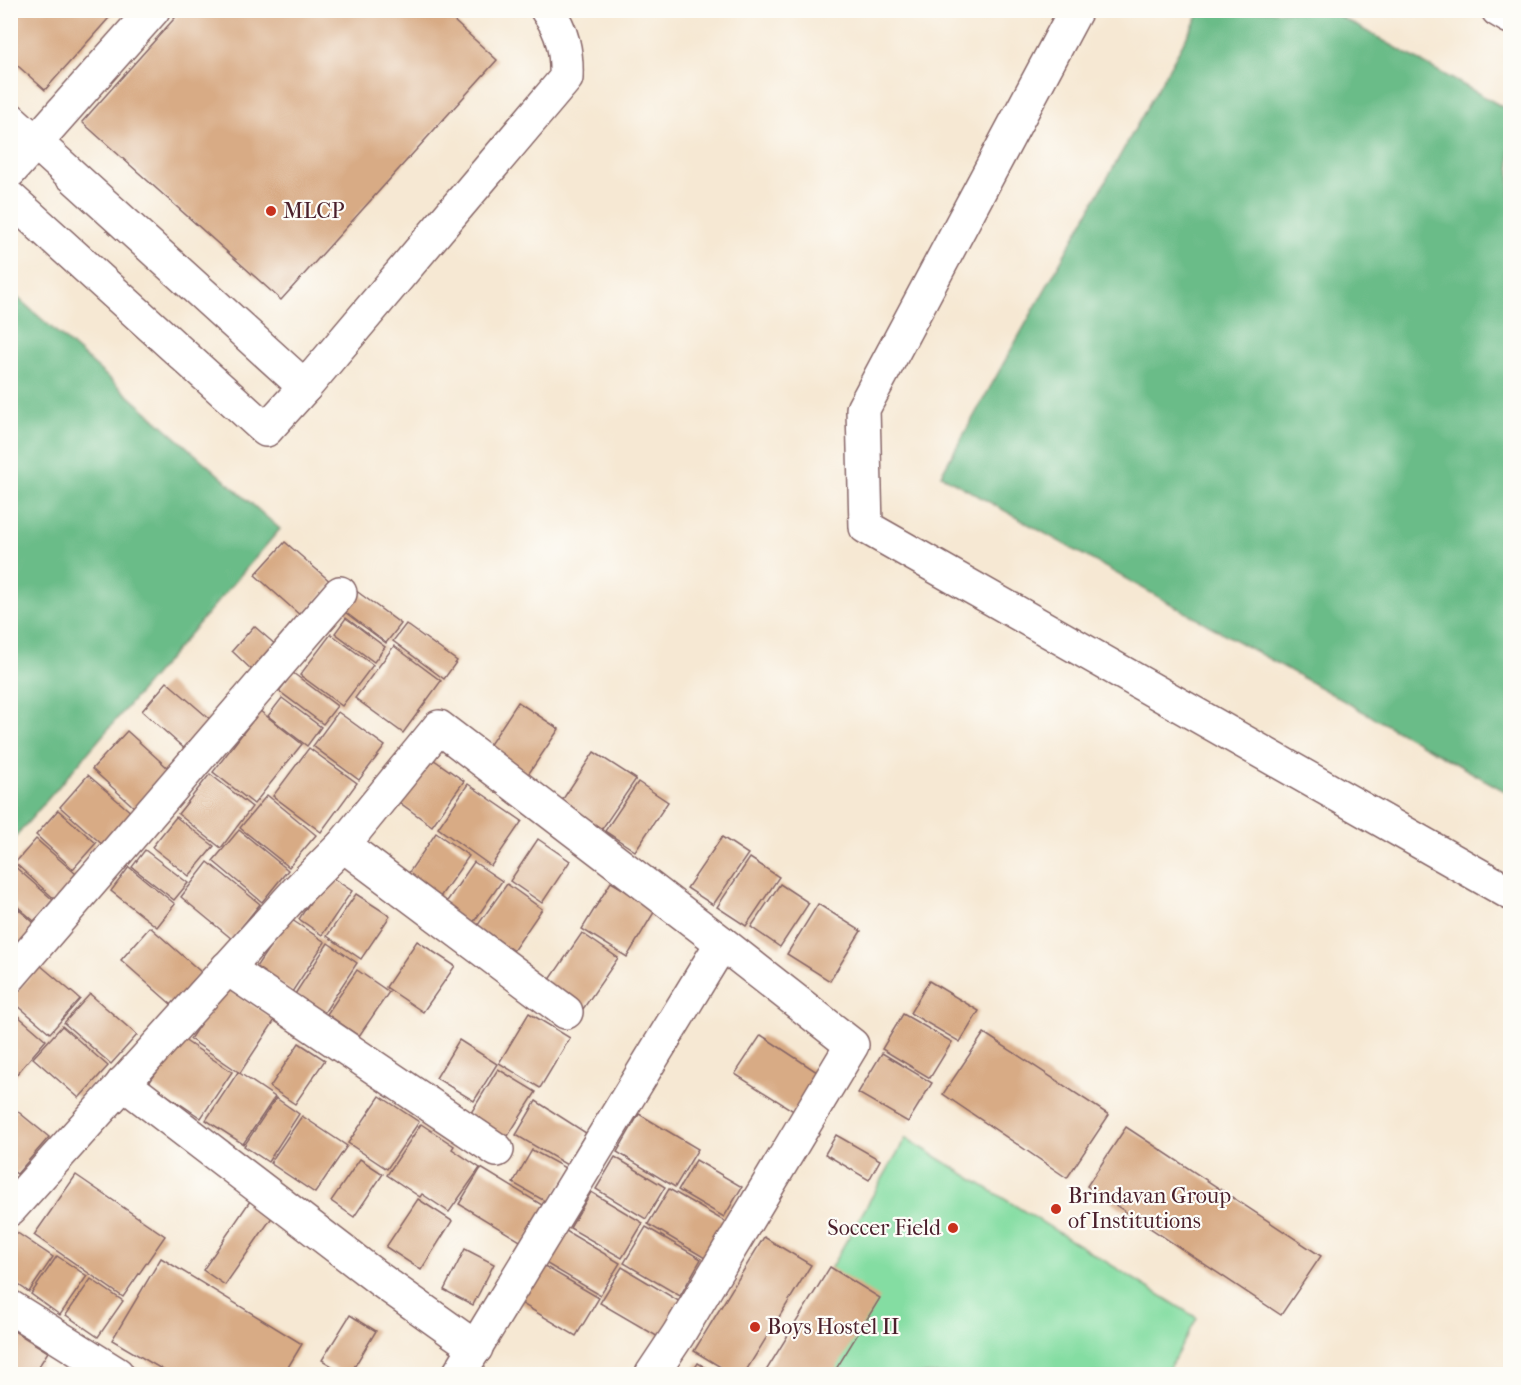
<svg xmlns="http://www.w3.org/2000/svg" width="1521" height="1385" font-family="'IM FELL French Canon',serif">
<rect width="100%" height="100%" fill="#fdfcf7"/>
<filter id="ink" filterUnits="userSpaceOnUse"><feTurbulence type="fractalNoise" baseFrequency=".0167" numOctaves="2"/><feDisplacementMap in="SourceGraphic" scale="12" xChannelSelector="R" yChannelSelector="G"/><feConvolveMatrix kernelMatrix="1 2 1 2 8 2 1 2 1" color-interpolation-filters="sRGB"/></filter>
<filter id="wash" filterUnits="userSpaceOnUse"><feTurbulence type="fractalNoise" baseFrequency=".008" numOctaves="4" result="noise"/><feDisplacementMap in="SourceGraphic" scale="24" xChannelSelector="R" yChannelSelector="G"/><feGaussianBlur stdDeviation="1.35" result="paint"/><feColorMatrix in="noise" values="0 0 0 0 0 0 0 0 0 0 0 0 0 0 0 0 0 1.4 0 .05"/><feComposite in="paint" operator="in"/></filter>
<g filter="url(#wash)">
<rect width="100%" height="100%" fill="#f6e8d3"/>
<path fill="#84dda2" stroke="#677e66" stroke-width="1.5" d="M906,1138L1197,1318L1166,1374H769Z"/>
<g fill="#6bbc88" stroke="#5a6e5a" stroke-width="1.5">
<path d="M1201,11H1330L1510,111V794L941,475Z"/>
<path d="M11,292L280,529L11,842Z"/>
</g>
<g id="blocks">
<g fill="#d8ab85">
<path d="M10,10H116L45,90L10,59Z"/>
<path d="M182,10H442L497,60L281,300L82,122Z"/>
<path d="M285,542L332,583L302,617L255,575Z"/>
<path d="M355,590L401,624L386,643L341,609Z"/>
<path d="M346,618L385,647L374,662L335,633Z"/>
<path d="M406,624L457,661L444,679L393,641Z"/>
<path d="M254,626L277,646L254,672L232,651Z"/>
<path d="M331,634L373,665L342,706L300,675Z"/>
<path d="M394,646L441,681L403,733L355,698Z"/>
<path d="M293,673L337,706L323,724L279,691Z"/>
<path d="M167,682L212,721L186,750L142,711Z"/>
<path d="M282,698L321,727L307,746L268,716Z"/>
<path d="M518,702L559,729L525,779L485,752Z"/>
<path d="M260,711L302,744L254,804L213,772Z"/>
<path d="M338,712L385,746L359,780L313,746Z"/>
<path d="M127,731L169,769L135,808L92,769Z"/>
<path d="M309,748L357,783L321,832L273,796Z"/>
<path d="M594,752L636,779L602,829L561,802Z"/>
<path d="M427,755L464,781L432,826L396,800Z"/>
<path d="M210,774L252,807L221,848L178,814Z"/>
<path d="M88,775L133,814L104,846L60,807Z"/>
<path d="M638,782L668,802L635,851L605,831Z"/>
<path d="M468,784L522,821L491,866L438,828Z"/>
<path d="M267,795L316,835L289,867L240,828Z"/>
<path d="M58,810L96,843L73,869L36,835Z"/>
<path d="M176,817L214,846L189,876L152,847Z"/>
<path d="M239,830L288,870L262,902L213,861Z"/>
<path d="M436,833L469,856L435,904L403,881Z"/>
<path d="M722,837L748,854L713,905L687,888Z"/>
<path d="M36,839L83,880L61,905L15,863Z"/>
<path d="M538,839L570,861L542,903L510,881Z"/>
<path d="M145,850L188,883L174,900L132,867Z"/>
<path d="M750,858L779,877L746,926L717,907Z"/>
<path d="M208,862L260,904L232,939L181,897Z"/>
<path d="M474,862L502,881L471,926L443,907Z"/>
<path d="M13,865L53,900L34,921L10,900V868Z"/>
<path d="M129,867L175,904L157,927L111,891Z"/>
<path d="M328,875L352,891L322,935L299,919Z"/>
<path d="M611,882L656,909L627,957L582,929Z"/>
<path d="M507,884L542,909L511,954L475,929Z"/>
<path d="M780,884L809,903L780,947L751,927Z"/>
<path d="M356,894L390,916L361,959L327,936Z"/>
<path d="M10,902L40,928L21,949L10,940Z"/>
<path d="M818,904L861,931L830,981L787,954Z"/>
<path d="M289,918L325,942L292,992L256,967Z"/>
<path d="M150,927L201,972L172,1005L121,960Z"/>
<path d="M582,933L618,958L583,1009L547,984Z"/>
<path d="M417,941L455,966L423,1012L386,987Z"/>
<path d="M328,943L357,963L324,1013L295,994Z"/>
<path d="M40,965L80,999L50,1033L10,999Z"/>
<path d="M357,970L389,992L359,1036L327,1014Z"/>
<path d="M929,981L979,1011L960,1042L910,1013Z"/>
<path d="M225,987L275,1020L240,1073L190,1039Z"/>
<path d="M90,994L137,1035L111,1064L64,1023Z"/>
<path d="M10,1009L46,1040L15,1076L10,1073Z"/>
<path d="M529,1013L570,1038L540,1088L499,1063Z"/>
<path d="M903,1014L952,1042L930,1078L882,1049Z"/>
<path d="M62,1026L108,1066L79,1098L33,1058Z"/>
<path d="M984,1033L1109,1115L1067,1178L943,1094Z"/>
<path d="M761,1035L820,1074L795,1112L735,1074Z"/>
<path d="M181,1038L232,1072L201,1118L149,1083Z"/>
<path d="M459,1040L497,1064L474,1101L436,1078Z"/>
<path d="M299,1043L325,1060L295,1104L270,1087Z"/>
<path d="M882,1053L932,1083L908,1122L858,1093Z"/>
<path d="M498,1069L536,1092L506,1139L469,1116Z"/>
<path d="M238,1072L275,1097L243,1144L206,1120Z"/>
<path d="M380,1096L419,1122L387,1169L348,1143Z"/>
<path d="M276,1098L299,1114L268,1162L244,1146Z"/>
<path d="M536,1101L586,1133L567,1165L516,1135Z"/>
<path d="M10,1105L49,1137L17,1174L10,1169Z"/>
<path d="M639,1114L698,1149L675,1187L617,1152Z"/>
<path d="M302,1116L347,1146L315,1193L270,1163Z"/>
<path d="M421,1124L454,1146L452,1149L480,1168L449,1212L422,1194L420,1197L387,1175Z"/>
<path d="M1126,1127L1321,1256L1281,1315L1087,1186Z"/>
<path d="M836,1135L880,1160L869,1180L825,1154Z"/>
<path d="M532,1150L569,1170L550,1204L513,1183Z"/>
<path d="M615,1157L665,1187L646,1219L596,1189Z"/>
<path d="M360,1159L383,1174L354,1217L331,1201Z"/>
<path d="M696,1160L742,1187L724,1217L678,1190Z"/>
<path d="M481,1168L547,1208L525,1244L459,1204Z"/>
<path d="M76,1175L165,1236L123,1297L34,1235Z"/>
<path d="M669,1189L731,1225L710,1261L648,1224Z"/>
<path d="M591,1192L643,1223L622,1258L570,1228Z"/>
<path d="M418,1199L452,1221L421,1270L386,1247Z"/>
<path d="M250,1201L273,1216L225,1285L203,1270Z"/>
<path d="M646,1227L701,1259L680,1296L624,1263Z"/>
<path d="M10,1228L53,1257L29,1292L10,1279Z"/>
<path d="M561,1228L620,1263L600,1295L542,1261Z"/>
<path d="M764,1237L811,1265L744,1374H732L694,1351Z"/>
<path d="M465,1249L494,1264L473,1305L444,1290Z"/>
<path d="M57,1256L87,1276L60,1315L31,1294Z"/>
<path d="M161,1258L302,1344L284,1374H170L112,1340Z"/>
<path d="M541,1264L599,1298L576,1336L519,1302Z"/>
<path d="M622,1267L682,1303L660,1338L600,1303Z"/>
<path d="M830,1267L880,1298L833,1374H764Z"/>
<path d="M91,1279L123,1301L98,1337L66,1315Z"/>
<path d="M350,1315L376,1331L350,1374H345L322,1360Z"/>
<path d="M14,1331L48,1352L34,1374H10V1337Z"/>
<path d="M698,1363L716,1374H691Z"/>
</g>
</g>
</g>
<g filter="url(#ink)">
<use href="#blocks" fill-opacity="0" stroke="#866566" stroke-width="1.5"/>
<g fill="none" stroke-linecap="round" stroke-linejoin="round">
<defs>
<g id="minor">
<path d="M1076,10L863,409L866,527L1510,893"/>
<path d="M1498,10L1510,17"/>
<path d="M10,119L305,387"/>
<path d="M10,171L153,10"/>
<path d="M10,198L266,430L305,387L566,78C567,53 563,31 547,10"/>
<path d="M343,845L566,1012"/>
<path d="M227,968L497,1150"/>
<path d="M10,976L340,593"/>
<path d="M123,1083L379,1279L476,1348"/>
<path d="M10,1209L298,890L343,845L439,727L722,943"/>
<path d="M10,1307L117,1374"/>
<path d="M459,1374L722,943L852,1045L678,1335L652,1374"/>
</g>
</defs>
<use href="#minor" stroke="#866566" stroke-width="36"/>
<use href="#minor" stroke="#fff" stroke-width="33"/>
</g>
</g>
<g fill="#c8321e" stroke="#fdfcf7" stroke-width="2">
<circle cx="271" cy="211" r="6"/>
<circle cx="1056" cy="1209" r="6"/>
<circle cx="953" cy="1228" r="6"/>
<circle cx="755" cy="1327" r="6"/>
</g>
<g text-anchor="middle" dominant-baseline="central" stroke-width="4.5" stroke-linejoin="round" paint-order="stroke">
<g font-size="22" fill="#4a1f2b" stroke="#fdfcf7" text-anchor="start">
<text x="283" y="211">MLCP</text>
<text x="1068" y="1196">Brindavan Group<tspan x="1068" dy="25">of Institutions</tspan></text>
<text x="941" y="1228" text-anchor="end">Soccer Field</text>
<text x="767" y="1327">Boys Hostel II</text>
</g>
</g>
<rect width="1521" height="1385" fill="none" stroke="#fdfcf7" stroke-width="36"/>
</svg>
